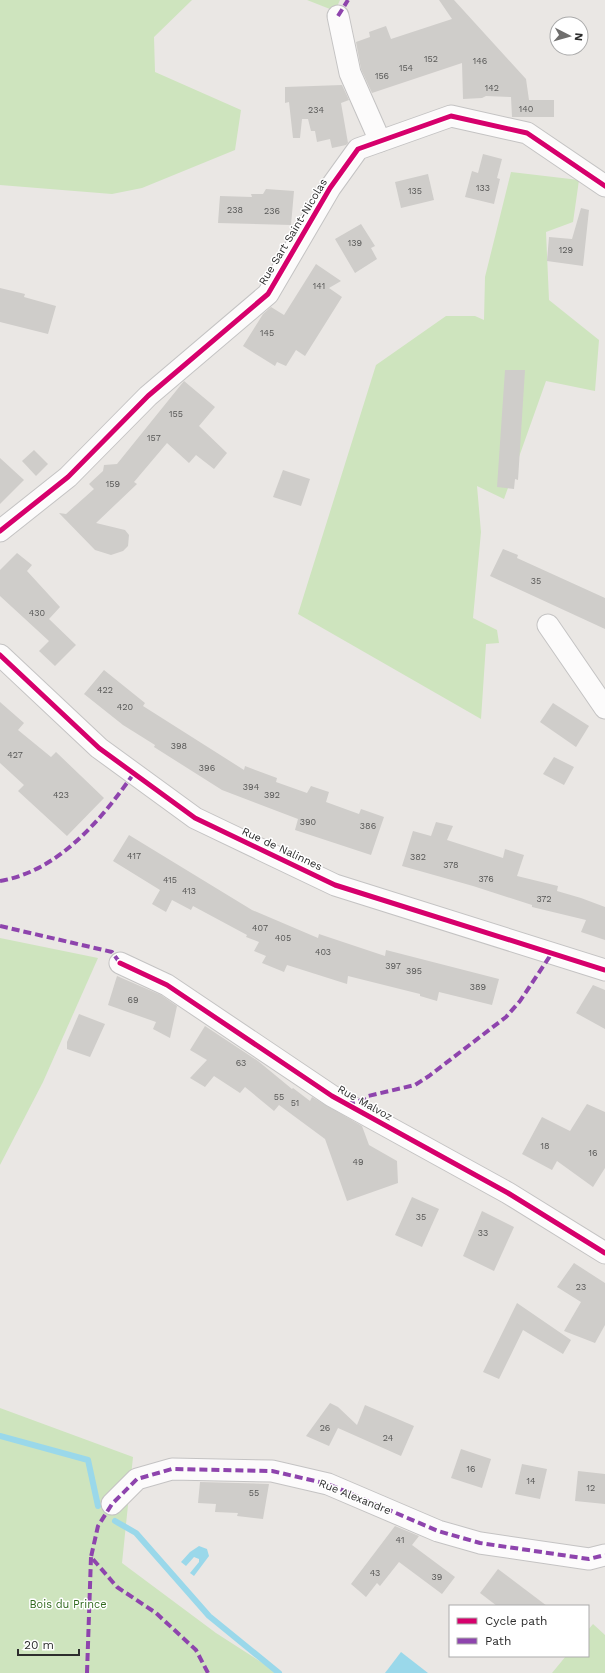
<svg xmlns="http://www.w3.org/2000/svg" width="605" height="1673" font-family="'Work Sans',sans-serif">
<rect width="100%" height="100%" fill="#eae7e4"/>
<g fill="#cee4be">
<path d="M0,0H192L154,37L155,72L241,110L235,150L142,188L112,194L0,185Z"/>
<path d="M307,0H340L335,11Z"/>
<path d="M511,172L579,180L573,222L546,232L549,300L599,340L595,391L546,381L504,499L477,486L481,532L473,618L497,630L499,643L486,644L481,719L298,614L376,365L446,316H475L484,320L485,277Z"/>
<path d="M0,938L98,958L43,1082L0,1165Z"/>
<path d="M0,1408L133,1457L122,1563L216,1633L278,1673H0Z"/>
<path d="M593,1624L605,1635V1673H552L566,1656H588V1630Z"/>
</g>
<g fill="#9ad8ea">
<path d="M199,1546L207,1549L209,1556L194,1576L190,1573L199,1562V1559L194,1557L186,1566L181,1562L190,1552Z"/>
<path d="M401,1652L428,1673H385Z"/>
</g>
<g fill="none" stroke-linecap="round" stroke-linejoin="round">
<g stroke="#9ad8ea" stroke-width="6">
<path d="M0,1436L88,1460L98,1506"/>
<path d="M115,1521L136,1533L209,1616L279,1673"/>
</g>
</g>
<g fill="#cfcdca">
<path d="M439,0H454L526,79L529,100H554V117H512L511,97L486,96L482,98L463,99L462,63L372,93L361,69L356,42L370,37L369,32L386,26L391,39L452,19Z"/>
<path d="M342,85L349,100L341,103L348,143L346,145L332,148L330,139L317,142L315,131H311L308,119H302L300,138H293L289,102L285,103V87Z"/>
<path d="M483,154L502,159L497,178L500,179L494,204L465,197L472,171L478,173Z"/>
<path d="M428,174L434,200L401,208L395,182Z"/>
<path d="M266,189L294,191L291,225L218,223L220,196L252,197L251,194H263Z"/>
<path d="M581,208L589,210L583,266L547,261L549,237L572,239Z"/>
<path d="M361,224L375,246L371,248L377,259L355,273L335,239Z"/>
<path d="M316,264L341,281L329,288L342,297L305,356L296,350L286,366L277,362L275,366L243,346L263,314L271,307L284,315Z"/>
<path d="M0,288L25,294L24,297L56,306L48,334L0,322Z"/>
<path d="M505,370H525L518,480L515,479L514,489L497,487Z"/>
<path d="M184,381L215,407L199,426L227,453L214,469L196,455L189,463L167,443L134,482L137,484L96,523L125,530L129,535L128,546L123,551L111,555L95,550L59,513L66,514L94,489L89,484L103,471L104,465L117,464Z"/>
<path d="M34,450L48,464L36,476L22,461Z"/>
<path d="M0,458L24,480L0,504Z"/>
<path d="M283,470L310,479L301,506L273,497Z"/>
<path d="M503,549L518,555L517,558L605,598V629L490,576Z"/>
<path d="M17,553L32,565L27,571L60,607L49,619L76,645L55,666L39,651L49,641L0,596V570Z"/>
<path d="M104,670L145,703L143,706L244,770L245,766L277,778L276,782L307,793L311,786L329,792L326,802L359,814L361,809L384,817L371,855L295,830L298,819L222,790L154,747L155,745L123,725L84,694Z"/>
<path d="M0,702L24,723L18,730L51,757L56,752L104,798L67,836L18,791L24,785L0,763Z"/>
<path d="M553,703L589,726L576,747L540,722Z"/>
<path d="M554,757L574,767L564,785L543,774Z"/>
<path d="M436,822L453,826L447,840L503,858L505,849L524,855L517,876L558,886L557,891L581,898L605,907V940L581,932L586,920L532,907V905L473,886L402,866L413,831L431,836Z"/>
<path d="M129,835L252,910L318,938L319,934L385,956L386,950L499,979L492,1005L439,992L437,1001L420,996V994L348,976L347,984L287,965L284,972L262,963L266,956L254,951L259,942L246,937L247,935L193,906L191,910L172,900L166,912L152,904L160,890L113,861Z"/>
<path d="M117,976L161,995L177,1006L170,1038L153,1029L156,1022L108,1005Z"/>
<path d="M593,985L605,990V1029L576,1013Z"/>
<path d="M79,1014L105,1024L90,1057L67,1049V1042Z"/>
<path d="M205,1026L258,1061L292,1089L293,1088L310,1101L312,1097L362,1126L369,1145L397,1161L398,1183L347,1201L325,1139L279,1105L274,1111L245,1087L240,1093L214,1076L205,1087L190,1078L207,1060L190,1050Z"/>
<path d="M587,1104L605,1112V1168L593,1187L557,1161L552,1170L522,1154L542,1117L570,1131Z"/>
<path d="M412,1197L439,1209L422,1247L395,1235Z"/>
<path d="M482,1211L514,1227L494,1271L463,1256Z"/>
<path d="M574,1263L605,1283V1325L595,1343L564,1331L581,1302L557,1287Z"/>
<path d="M517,1303L571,1340L563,1354L523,1330L499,1379L483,1372Z"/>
<path d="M330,1403L338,1407L357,1425L365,1405L414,1426L401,1456L338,1428L329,1446L306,1436Z"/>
<path d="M461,1449L491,1459L482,1488L451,1478Z"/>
<path d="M522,1464L547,1469L540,1499L515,1494Z"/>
<path d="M578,1471L605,1474V1504L575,1501Z"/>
<path d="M200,1482L269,1484L263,1519L237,1516L238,1513L215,1512L216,1504L198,1503Z"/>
<path d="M395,1526L419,1536L412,1545L455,1577L442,1594L399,1562L380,1586L377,1583L366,1597L351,1584Z"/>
<path d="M498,1569L547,1606H497L480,1593Z"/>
</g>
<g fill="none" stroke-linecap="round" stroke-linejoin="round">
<defs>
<g id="street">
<path d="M338,16L350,73L380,141"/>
<path d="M0,531L68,477L148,396L268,294L330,188L358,149L451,116L527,133L605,186"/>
<path d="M548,625L605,708"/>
<path d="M0,655L99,748L195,818L335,885L605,970"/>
<path d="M120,963L167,985L332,1096L508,1193L605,1253"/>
<path d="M112,1504L137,1479L172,1469L272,1471L328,1484L438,1531L480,1543L589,1559L605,1555"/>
</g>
</defs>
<use href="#street" stroke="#c4c3c3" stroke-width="23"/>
<use href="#street" stroke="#fcfbfb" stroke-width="21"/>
<g stroke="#8e44ad" stroke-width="4" stroke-dasharray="8 4" stroke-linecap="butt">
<path d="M338,16L348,0"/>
<path d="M0,881C59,871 102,819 134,773"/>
<path d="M0,926L112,952L120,963"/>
<path d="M347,1104L366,1099L368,1096L415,1085L429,1076L506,1017L520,1001L552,953"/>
<path d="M87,1673L91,1557"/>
<path d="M208,1673L196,1650L156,1613L117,1587L91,1557L98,1526L112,1504L137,1479L172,1469L272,1471L328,1484L438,1531L480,1543L589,1559L605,1555"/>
</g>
<defs>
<g id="cycleway">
<path d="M0,531L68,477L148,396L268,294L330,188L358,149L451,116L527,133L605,186"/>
<path d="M0,655L99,748L195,818L335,885L605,970"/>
<path d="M120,963L167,985L332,1096L508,1193L605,1253"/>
</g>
</defs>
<use href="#cycleway" stroke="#fff" stroke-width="8"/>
<use href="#cycleway" stroke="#d6006c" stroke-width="5"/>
</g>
<g text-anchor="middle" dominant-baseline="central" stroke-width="3" stroke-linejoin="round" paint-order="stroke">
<g font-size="9" fill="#575756">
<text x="431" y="59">152</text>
<text x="480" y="61">146</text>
<text x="406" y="68">154</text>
<text x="382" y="76">156</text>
<text x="492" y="88">142</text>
<text x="526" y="109">140</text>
<text x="316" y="110">234</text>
<text x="483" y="188">133</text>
<text x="415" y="191">135</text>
<text x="235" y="210">238</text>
<text x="272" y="211">236</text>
<text x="355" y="243">139</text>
<text x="566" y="250">129</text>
<text x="319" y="286">141</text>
<text x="267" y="333">145</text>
<text x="176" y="414">155</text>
<text x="154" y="438">157</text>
<text x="113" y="484">159</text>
<text x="536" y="581">35</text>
<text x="37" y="613">430</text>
<text x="105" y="690">422</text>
<text x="125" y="707">420</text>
<text x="179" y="746">398</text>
<text x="15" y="755">427</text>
<text x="207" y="768">396</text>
<text x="251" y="787">394</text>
<text x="61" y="795">423</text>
<text x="272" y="795">392</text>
<text x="308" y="822">390</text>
<text x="368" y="826">386</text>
<text x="134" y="856">417</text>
<text x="418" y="857">382</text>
<text x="451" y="865">378</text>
<text x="486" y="879">376</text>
<text x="170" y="880">415</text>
<text x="189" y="891">413</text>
<text x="544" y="899">372</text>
<text x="260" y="928">407</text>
<text x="283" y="938">405</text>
<text x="323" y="952">403</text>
<text x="393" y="966">397</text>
<text x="414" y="971">395</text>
<text x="478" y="987">389</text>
<text x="133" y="1000">69</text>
<text x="241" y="1063">63</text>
<text x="279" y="1097">55</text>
<text x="295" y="1103">51</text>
<text x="545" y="1146">18</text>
<text x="593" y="1153">16</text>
<text x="358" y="1162">49</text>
<text x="421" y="1217">35</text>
<text x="483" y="1233">33</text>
<text x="581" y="1287">23</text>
<text x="325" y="1428">26</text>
<text x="388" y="1438">24</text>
<text x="471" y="1469">16</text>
<text x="531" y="1481">14</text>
<text x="591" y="1488">12</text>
<text x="254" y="1493">55</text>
<text x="400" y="1540">41</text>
<text x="375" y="1573">43</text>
<text x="437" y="1577">39</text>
</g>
<g font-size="11" fill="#2d2d2d" stroke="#fff">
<text transform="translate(293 232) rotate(-59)">Rue Sart Saint-Nicolas</text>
<text transform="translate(282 849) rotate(25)">Rue de Nalinnes</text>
<text transform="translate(365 1103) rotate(29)">Rue Malvoz</text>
<text transform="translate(355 1497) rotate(22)">Rue Alexandre</text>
</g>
<g font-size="11" fill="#30691d" stroke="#fff">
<text x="68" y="1604">Bois du Prince</text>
</g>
</g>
<rect x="449" y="1605" width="140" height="52" fill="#ffffff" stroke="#ababab"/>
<rect x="457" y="1618" width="20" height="6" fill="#d6006c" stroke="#ababab"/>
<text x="485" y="1625" font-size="12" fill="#2d2d2d">Cycle path</text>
<rect x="457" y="1638" width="20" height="6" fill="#8e44ad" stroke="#ababab"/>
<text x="485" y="1645" font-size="12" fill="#2d2d2d">Path</text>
<g transform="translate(569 36) rotate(96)"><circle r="19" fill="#ffffff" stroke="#ababab"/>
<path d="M0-3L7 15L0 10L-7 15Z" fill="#6f6e6d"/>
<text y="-6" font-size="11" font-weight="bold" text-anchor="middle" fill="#2d2d2d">N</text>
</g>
<path d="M18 1649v6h61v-6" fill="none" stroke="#2d2d2d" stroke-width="2"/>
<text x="24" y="1649" font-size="12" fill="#2d2d2d" stroke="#ffffff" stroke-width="3" paint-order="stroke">20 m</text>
</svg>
